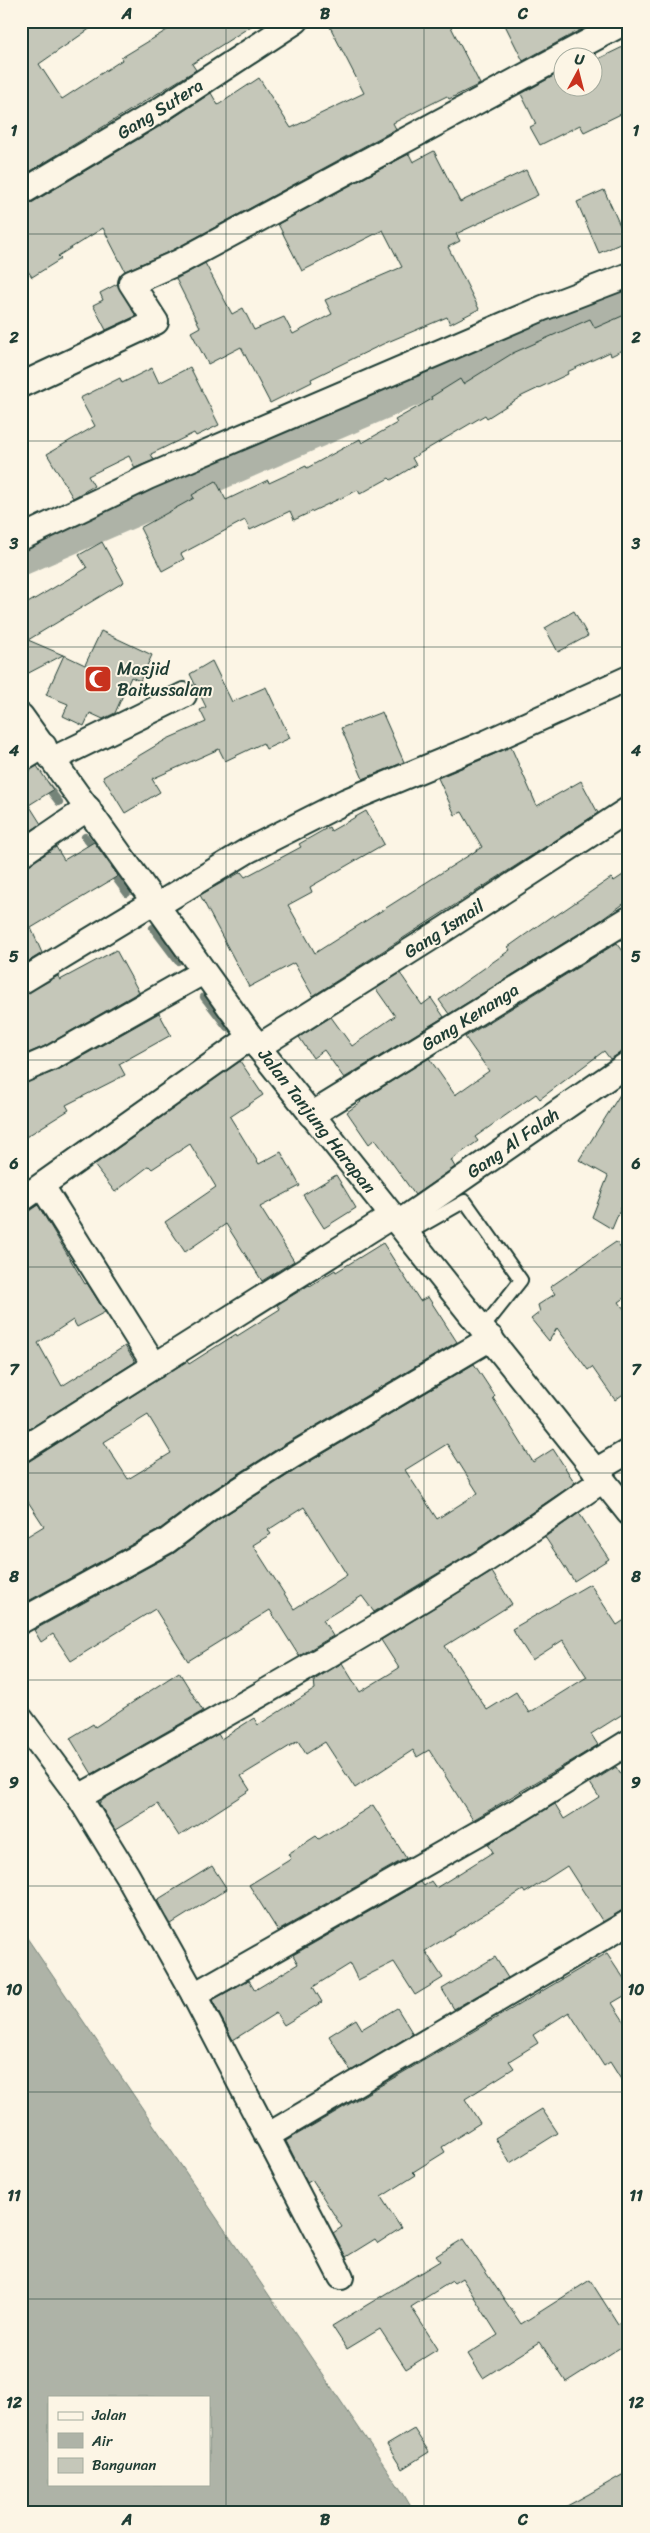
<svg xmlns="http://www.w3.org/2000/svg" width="650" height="2533" font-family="Sriracha,sans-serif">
<rect width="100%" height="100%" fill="#fcf5e5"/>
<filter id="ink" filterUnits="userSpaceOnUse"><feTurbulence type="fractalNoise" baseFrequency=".02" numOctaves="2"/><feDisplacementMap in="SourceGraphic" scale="10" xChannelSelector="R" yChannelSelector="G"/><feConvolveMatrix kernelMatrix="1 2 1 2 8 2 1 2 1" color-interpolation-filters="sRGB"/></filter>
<g filter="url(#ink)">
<path fill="#aeb3a7" stroke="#758479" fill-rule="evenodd" d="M21,1929L403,2493L414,2512H21ZM49,2397H209V2484H49Z"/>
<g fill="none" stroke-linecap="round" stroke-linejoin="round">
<g stroke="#758479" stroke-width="8">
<path d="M46,785L59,802"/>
<path d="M85,837L96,851"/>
<path d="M110,870L127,893"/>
<path d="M153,928L178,961"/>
<path d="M204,997L227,1027"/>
</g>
<path stroke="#aeb3a7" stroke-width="28" d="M21,562L629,299"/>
</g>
<g fill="#c5c7b9" stroke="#1f3d34" fill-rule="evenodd">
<path d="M21,21H101L39,64L62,99L122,60L121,58L182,21H259L192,64L196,70L21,177Z"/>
<path d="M327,21H448L480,84L449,99L447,96L393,123L396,129L173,250L125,271L103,228L58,256L61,259L32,277L21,261V207L28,205L167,122L211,93L218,105L259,78L291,128L364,93Z"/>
<path d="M503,21H578L582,29L523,61Z"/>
<path d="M629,44V110L584,132L580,125L540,145L530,127L536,124L521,94L562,71V88H592V58H588L595,54L598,59Z"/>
<path d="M434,151L460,202L526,170L538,195L456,234L460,241L448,247L479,309L450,324L447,317L383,344L311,379L312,382L270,403L241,347L208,364L191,332L200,327L176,279L205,263L232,314L243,308L254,330L284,317L293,334L332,314L325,300L402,267L383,230L302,271L278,224L409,154L413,162Z"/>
<path d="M604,190L627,241L599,253L577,202Z"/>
<path d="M117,284L136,316L106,330L93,305L103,300L100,293Z"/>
<path d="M629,313V347L611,356L610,352L567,372L568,374L522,396L487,418L485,415L412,458L416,465L391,480L389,478L360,494L358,490L294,520L290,511L250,530L245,520L181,554L184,559L162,571L140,528L194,498L192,495L216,481L226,500L268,480L269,483L306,466L307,468L360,439L362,443L397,423L395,420L432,399L431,397L460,379L463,384L513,353L590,319L595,328Z"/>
<path d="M190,367L219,425L196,436L194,433L151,454L154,460L135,468L129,456L88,476L94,486L73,498L47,454L95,426L80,398L120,378L122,383L152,368L159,383Z"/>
<path d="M102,542L124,582L28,640L63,655L21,677V607L87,568L79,555Z"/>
<path d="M574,611L588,636L558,652L545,628Z"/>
<path d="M101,631L152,655L140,681L131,677L115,713L103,719L90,713L84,726L63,716L68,704L46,695L64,655L85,665Z"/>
<path d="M212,661L232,702L266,687L290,738L266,749L263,743L225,761L219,749L152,779L160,792L125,813L103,777L167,739L206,722L200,710L206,707L190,674Z"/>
<path d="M382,712L404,762L363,779L341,728Z"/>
<path d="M511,747L537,806L581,781L598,813L313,996L294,963L249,987L200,895L241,872L245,877L301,847L299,844L329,827L331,831L366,811L384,844L310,887L312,892L288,905L315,953L482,847L462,812L455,815L438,778Z"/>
<path d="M37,766L53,790L29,805L41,824L21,837V774Z"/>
<path d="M94,842L118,876L31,928L42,953L21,966V868L29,865L56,847L64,860Z"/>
<path d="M629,871V900L601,920L449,1014L439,1000L510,950L508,947L553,915L554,917L611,878L614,881Z"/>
<path d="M617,943L629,959V1049L610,1059L604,1051L540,1099L536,1094L475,1137L478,1141L451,1160L455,1167L415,1195L375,1139L369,1144L347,1112L361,1102L360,1101L429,1058L455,1095L489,1071L465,1037Z"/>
<path d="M116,950L139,992L45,1046L21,1056V996L58,976L60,980Z"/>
<path d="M400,973L422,1005L431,998L444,1017L344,1078L324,1050L313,1058L299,1037L331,1017L352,1046L395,1016L376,989Z"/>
<path d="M159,1013L171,1035L119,1064L125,1075L66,1105L69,1110L21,1140V1084L58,1070Z"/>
<path d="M240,1061L263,1095L230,1117L259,1164L281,1152L300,1186L260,1207L294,1261L262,1281L226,1224L185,1252L165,1222L216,1187L190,1144L152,1169L149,1166L115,1192L94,1165Z"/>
<path d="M629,1080V1188L612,1229L592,1217L608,1176L579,1160Z"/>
<path d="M336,1175L356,1208L324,1228L303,1195Z"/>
<path d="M38,1205L85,1284L87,1283L105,1312L77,1327L73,1320L38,1343L62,1386L125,1346L135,1362L21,1434V1214Z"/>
<path d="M616,1242L629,1259V1295L619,1302L629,1316V1390L615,1400L592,1367L588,1370L557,1328L549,1341L531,1319L540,1312L538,1305L555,1294L550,1287Z"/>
<path d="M383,1243L420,1301L428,1297L457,1342L285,1444L204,1496L160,1529L21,1605V1540L44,1526L21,1491V1464L28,1462L187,1361L189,1364L236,1334L237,1336L280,1309L277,1305L309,1285L310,1286L335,1270L336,1272ZM148,1415L171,1453L128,1479L104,1442Z"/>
<path d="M474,1364L495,1396L493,1398L533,1462L553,1449L575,1483L478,1549L374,1612L362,1596L323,1620L333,1636L299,1656L270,1610L188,1661L155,1609L71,1661L53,1634L41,1642L34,1630L174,1553L219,1519L299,1468ZM447,1444L478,1493L437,1519L405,1470ZM304,1507L347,1575L294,1609L253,1545L271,1534L268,1530Z"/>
<path d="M579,1513L609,1559L574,1581L545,1537Z"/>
<path d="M492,1572L512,1604L445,1646L487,1710L516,1692L529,1713L587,1677L563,1640L532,1660L512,1629L590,1584L617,1625L629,1617V1710L591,1734L598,1745L473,1820L429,1750L417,1757L413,1750L355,1788L325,1742L306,1754L298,1741L241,1776L250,1790L179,1836L158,1804L115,1830L99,1803L107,1797L218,1734L221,1739L254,1718L258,1725L315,1689L314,1680L342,1663L360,1692L399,1668L381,1640Z"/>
<path d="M179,1672L203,1711L92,1774L70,1738L93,1724L95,1727Z"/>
<path d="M616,1767L629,1787V1906L603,1922L567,1866L525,1893L523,1890L425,1951L443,1978L415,1995L394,1962L358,1980L350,1964L313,1987L322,2002L284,2025L276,2013L233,2040L212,2000L249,1980L255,1990L298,1964L293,1955L421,1882L424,1886L431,1881L436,1888L493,1852L488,1844L555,1804L564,1819L599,1797L590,1783Z"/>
<path d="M373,1805L406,1858L278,1931L249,1885L291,1859L288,1854L316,1836L319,1839Z"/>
<path d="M212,1866L227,1889L171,1924L157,1900Z"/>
<path d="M607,1953L629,1986V1993L612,2003L629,2029V2092L610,2062L604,2066L569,2012L533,2035L538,2043L509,2061L514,2068L465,2099L480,2123L442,2147L445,2152L413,2172L416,2175L381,2197L401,2228L378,2243L375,2239L346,2257L333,2233L342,2227L312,2180L307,2183L286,2141Z"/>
<path d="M495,1957L508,1978L454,2009L442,1989Z"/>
<path d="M397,2008L413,2034L351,2071L329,2036L356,2019L362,2029Z"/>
<path d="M542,2109L558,2133L510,2163L495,2138Z"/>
<path d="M463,2239L521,2324L590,2280L618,2324L629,2318V2342L566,2382L540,2342L483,2378L468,2354L498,2335L462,2278L454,2283L452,2281L411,2307L438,2349L406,2369L380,2329L347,2349L332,2326L440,2261L436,2256Z"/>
<path d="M414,2429L429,2452L402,2469L387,2445Z"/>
<path d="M629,2471V2512H556L589,2494Z"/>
</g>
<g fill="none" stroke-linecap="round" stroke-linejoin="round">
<defs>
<path id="lane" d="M407,1234L465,1201L521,1280L483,1328"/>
<g id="street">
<path d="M21,193L160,110L296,21"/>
<path d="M21,385L156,322L131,283L179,262L627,21"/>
<path d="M21,538L148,477L543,308L629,275"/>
<path d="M21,716L258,1047L629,1513"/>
<path d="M53,759L184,695"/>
<path d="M21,760L44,746"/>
<path d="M21,854L88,808"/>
<path d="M158,905L247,851L346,801L488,742L629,678"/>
<path d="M21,982L155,901"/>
<path d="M258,1047L445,929L629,809"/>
<path d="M21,1071L51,1058L203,972"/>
<path d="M311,1115L629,919"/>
<path d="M42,1186L155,1366"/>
<path d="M21,1200L251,1037"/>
<path d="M398,1223L629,1063"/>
<path d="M21,1450L392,1216"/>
<path d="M595,1471L629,1451"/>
<path d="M21,1621L167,1541L211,1508L292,1456L491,1338"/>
<path d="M21,1719L79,1797"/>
<path d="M194,1995L521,1809L629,1742"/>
<path d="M267,2136L629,1922"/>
<path d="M341,2277L194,1995L127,1875L79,1797C214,1721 349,1646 481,1563C522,1537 562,1508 603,1480"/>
</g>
</defs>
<use href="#lane" stroke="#1f3d34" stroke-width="16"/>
<use href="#street" stroke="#1f3d34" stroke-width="28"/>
<use href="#lane" stroke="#fcf5e5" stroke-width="12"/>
<use href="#street" stroke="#fcf5e5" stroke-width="24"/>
</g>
</g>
<path fill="none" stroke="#1f3d34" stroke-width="1" stroke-opacity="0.55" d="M226,21V2512M424,21V2512M21,234H629M21,441H629M21,647H629M21,854H629M21,1060H629M21,1267H629M21,1473H629M21,1680H629M21,1886H629M21,2092H629M21,2299H629"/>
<defs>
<symbol id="mosque-square" viewBox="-11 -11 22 22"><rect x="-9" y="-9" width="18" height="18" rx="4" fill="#c8321e" stroke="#fcf5e5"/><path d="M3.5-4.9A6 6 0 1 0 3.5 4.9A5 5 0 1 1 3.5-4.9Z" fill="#fff"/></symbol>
</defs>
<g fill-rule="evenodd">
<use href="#mosque-square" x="82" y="663" width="32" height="32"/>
</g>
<g text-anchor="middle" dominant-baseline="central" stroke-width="4" stroke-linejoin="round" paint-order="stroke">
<g font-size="18" fill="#1f3d34" stroke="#fcf5e5">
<text transform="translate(160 109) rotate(-32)">Gang Sutera</text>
<text transform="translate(444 929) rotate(-33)">Gang Ismail</text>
<text transform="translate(470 1017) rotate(-32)">Gang Kenanga</text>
<text transform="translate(317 1121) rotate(52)">Jalan Tanjung Harapan</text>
<text transform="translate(513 1143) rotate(-35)">Gang Al Falah</text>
</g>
<g font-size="18" fill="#1f3d34" stroke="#fcf5e5" text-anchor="start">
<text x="117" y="669">Masjid<tspan x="117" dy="21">Baitussalam</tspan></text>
</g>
</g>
<rect width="650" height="2533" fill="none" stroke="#fcf5e5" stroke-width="55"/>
<rect x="48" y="2396" width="162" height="90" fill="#fcf5e5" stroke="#a4ab9e"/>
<rect x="58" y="2412" width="25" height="8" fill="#fcf5e5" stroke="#a4ab9e"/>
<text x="92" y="2420" font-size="15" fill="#1f3d34">Jalan</text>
<rect x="58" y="2433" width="25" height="15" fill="#aeb3a7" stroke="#a4ab9e"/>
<text x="92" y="2446" font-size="15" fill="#1f3d34">Air</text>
<rect x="58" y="2458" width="25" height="15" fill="#c5c7b9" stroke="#a4ab9e"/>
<text x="92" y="2470" font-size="15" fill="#1f3d34">Bangunan</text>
<g transform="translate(578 72) rotate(7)"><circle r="24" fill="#fcf5e5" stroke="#a4ab9e"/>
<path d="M0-4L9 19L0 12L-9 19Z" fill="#c8321e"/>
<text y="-8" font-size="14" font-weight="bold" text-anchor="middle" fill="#1f3d34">U</text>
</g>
<rect x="28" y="28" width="594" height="2478" fill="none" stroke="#1f3d34" stroke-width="2"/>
<g font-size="16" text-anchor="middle" font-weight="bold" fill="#1f3d34">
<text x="127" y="19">A</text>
<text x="325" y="19">B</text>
<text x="523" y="19">C</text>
<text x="14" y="136">1</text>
<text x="636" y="136">1</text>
<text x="14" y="343">2</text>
<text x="636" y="343">2</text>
<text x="14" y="549">3</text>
<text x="636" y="549">3</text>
<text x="14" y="756">4</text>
<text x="636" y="756">4</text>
<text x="14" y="962">5</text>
<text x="636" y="962">5</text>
<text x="14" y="1169">6</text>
<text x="636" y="1169">6</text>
<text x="14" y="1375">7</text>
<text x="636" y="1375">7</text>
<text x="14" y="1582">8</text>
<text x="636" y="1582">8</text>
<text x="14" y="1788">9</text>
<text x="636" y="1788">9</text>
<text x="14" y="1995">10</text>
<text x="636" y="1995">10</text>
<text x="14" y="2201">11</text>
<text x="636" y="2201">11</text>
<text x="14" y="2408">12</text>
<text x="636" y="2408">12</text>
<text x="127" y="2525">A</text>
<text x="325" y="2525">B</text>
<text x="523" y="2525">C</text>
</g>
</svg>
